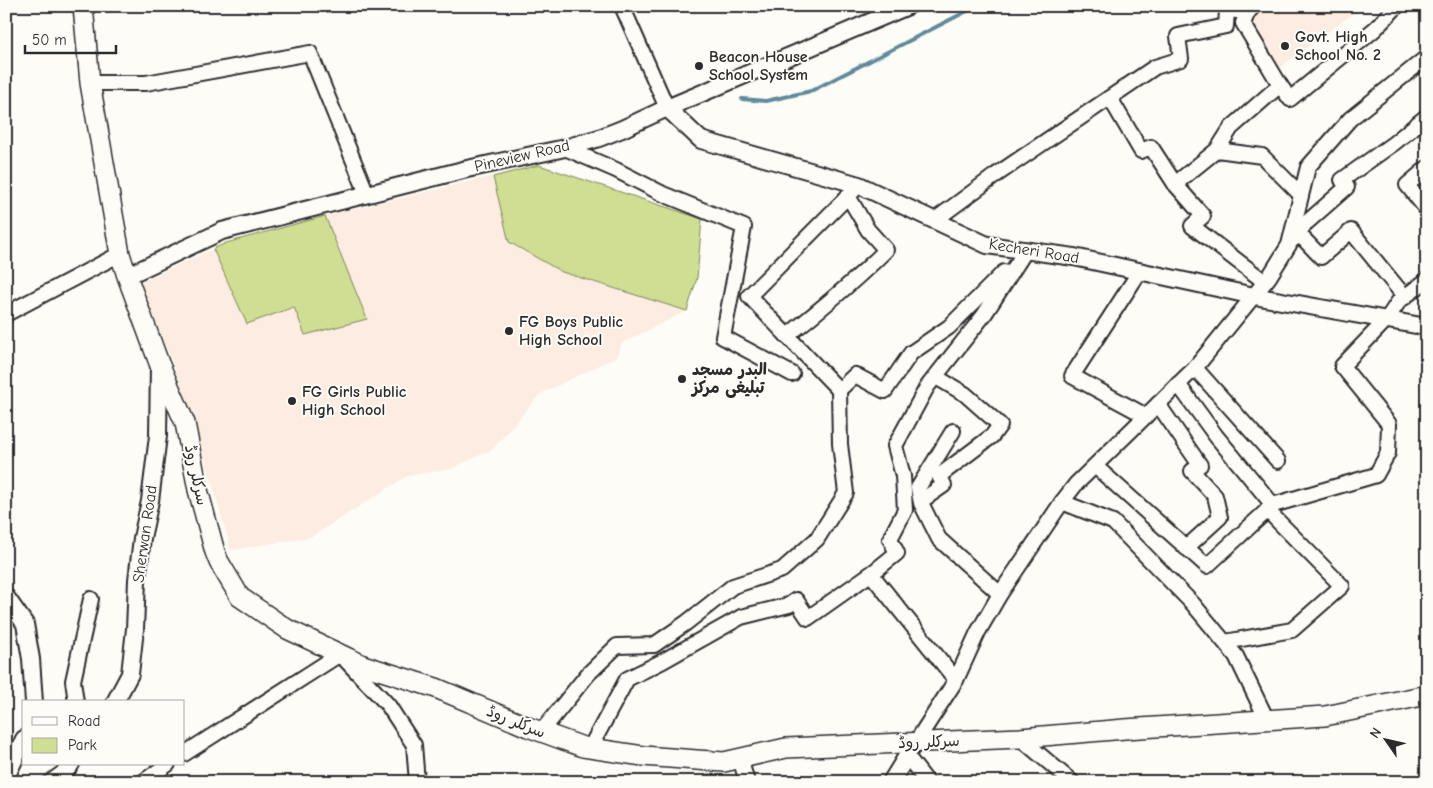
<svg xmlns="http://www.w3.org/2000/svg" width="1433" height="788" font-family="'Comic Neue','Playpen Sans Arabic',sans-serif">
<rect width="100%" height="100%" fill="#fdfcf7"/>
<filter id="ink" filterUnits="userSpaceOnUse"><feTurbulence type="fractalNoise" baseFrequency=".02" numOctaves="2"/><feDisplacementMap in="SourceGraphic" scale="10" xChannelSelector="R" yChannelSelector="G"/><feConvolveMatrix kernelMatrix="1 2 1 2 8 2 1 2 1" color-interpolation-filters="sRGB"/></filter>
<g filter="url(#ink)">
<g fill="#fcece1">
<path d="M1262,6H1363L1275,71L1245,21Z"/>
<path d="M539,165L702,219L697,278L687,311L622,343L616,357L540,394L493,449L450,469L407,476L311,537L231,550L194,419L141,282L226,243L346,211Z"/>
</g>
<g fill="#cfde92" stroke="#7d845e">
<path d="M539,165L702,219L697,278L687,311L562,272L509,242L493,177Z"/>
<path d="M325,216L367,319L305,335L294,307L247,324L213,249L226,243Z"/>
</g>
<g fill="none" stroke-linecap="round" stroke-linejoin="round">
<path stroke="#608a9b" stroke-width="4" d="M742,99L766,101L811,91L977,6"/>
<defs>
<g id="minor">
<path d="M622,6L667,108"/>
<path d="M90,83H146L310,53L367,194"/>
<path d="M1280,85L1290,99L1375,29L1397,6"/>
<path d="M1110,98L1141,151L1151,147L1175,184L1203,216L1192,226L1265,282"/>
<path d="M565,148L616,170L663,194L744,227L723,337L792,374"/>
<path d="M1217,150L1231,128L1280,85L1243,23L1248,12"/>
<path d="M1427,168L1407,185L1427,210"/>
<path d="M1175,184L1217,150L1262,156L1301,195"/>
<path d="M935,220L996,175L1155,67L1181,59L1178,36L1226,26L1227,10L1248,12L1254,6"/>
<path d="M1298,233L1321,257L1351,231L1405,297"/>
<path d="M1294,239L1305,224L1347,187L1342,180L1394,143L1427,116"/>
<path d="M1140,271L1072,376L1146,416"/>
<path d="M6,314L120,254"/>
<path d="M787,336C821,309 855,281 886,250L868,230L848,196"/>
<path d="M1195,368L1278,461"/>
<path d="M1178,384L1216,436L1273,505"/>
<path d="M839,390L855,375L885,391L911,353L949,327L1004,272"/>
<path d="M1158,404L1200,465L1192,471L1215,496L1220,517L1186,548"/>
<path d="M953,431L918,488L921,503L939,539L1000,594"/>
<path d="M1095,466L1207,566L1273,505L1376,475L1388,453L1389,424L1342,366L1387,319L1399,301L1427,280"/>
<path d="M921,501L944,485L939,476L992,436L1000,425L965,394L936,377"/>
<path d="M1062,502L1113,522L1193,604L1236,656L1267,720"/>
<path d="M871,574L956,680"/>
<path d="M1225,642L1292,630L1342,586L1267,510"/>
<path d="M76,702L73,681L91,599"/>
<path d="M541,732L588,674L617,646L654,645L686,623L733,586L782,570L817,539L846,493L840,444L839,390L749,296L859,185"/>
<path d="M1020,738L1072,782"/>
<path d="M590,748L627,679L663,661L741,617L789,605L796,600L808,618L876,570L897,553L890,539L905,510L903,476L895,446L927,387L984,315L1026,250"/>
<path d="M184,754L340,654L388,705L414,745L417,782"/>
<path d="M740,758L747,782"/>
<path d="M143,782L168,764"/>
<path d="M927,782L907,756L956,680L978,632L1000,594L1062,502L1076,484L1195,368L1269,277L1289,245L1308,167L1350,119L1427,57"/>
</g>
<g id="tertiary">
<path d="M667,108L701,140L859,185L987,245L1074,257L1254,296L1427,327"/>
<path d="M127,276L222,231L467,169L565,148L599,138L622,129L667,108L908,6"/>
<path d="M6,597L25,624L31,659L34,702"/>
<path d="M115,702L130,674L135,629L137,580L142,538L150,501L158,436L159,365"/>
<path d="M6,777L24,739"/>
<path d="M52,782L63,774L71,764"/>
<path d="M891,782L907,756"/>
</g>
<path id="secondary" d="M83,6L90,83L120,254L127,276L159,363L185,423L198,490L215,552L219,562L240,597L287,629L363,665L436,688L528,727L583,747L643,756L724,762L786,748L1020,738L1125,729L1325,716L1427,695"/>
</defs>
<use href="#minor" stroke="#2b2b2b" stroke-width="18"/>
<use href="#tertiary" stroke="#2b2b2b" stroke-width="20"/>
<use href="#secondary" stroke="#2b2b2b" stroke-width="22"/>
<use href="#minor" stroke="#fdfcf7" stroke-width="14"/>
<use href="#tertiary" stroke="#fdfcf7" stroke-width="16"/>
<use href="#secondary" stroke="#fdfcf7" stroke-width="19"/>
</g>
</g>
<g fill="#2b2b2b" stroke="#fdfcf7" stroke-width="2">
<circle cx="1285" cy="46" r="5"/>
<circle cx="699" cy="66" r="5"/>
<circle cx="509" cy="331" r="5"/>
<circle cx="682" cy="379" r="5"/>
<circle cx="292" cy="401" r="5"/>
</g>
<g text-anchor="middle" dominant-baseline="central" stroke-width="4" stroke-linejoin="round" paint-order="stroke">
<g font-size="16" font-weight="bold" fill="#2b2b2b" stroke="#fdfcf7" text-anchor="start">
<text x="1295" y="37">Govt. High<tspan x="1295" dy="18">School No. 2</tspan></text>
<text x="709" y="57">Beacon House<tspan x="709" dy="18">School System</tspan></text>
<text x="519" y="322">FG Boys Public<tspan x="519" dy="18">High School</tspan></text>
<text x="692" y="370">البدر مسجد<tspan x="692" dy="18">تبلیغی مرکز</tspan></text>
<text x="302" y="392">FG Girls Public<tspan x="302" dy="18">High School</tspan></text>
</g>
<g font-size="16" fill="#2b2b2b" stroke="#fdfcf7">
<text transform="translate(522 156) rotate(-13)">Pineview Road</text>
<text transform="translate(1034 251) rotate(9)">Kecheri Road</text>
<text transform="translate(196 475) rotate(78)">سرکلر روڈ</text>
<text transform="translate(145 534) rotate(-82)">Sherwan Road</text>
<text transform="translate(516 722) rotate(22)">سرکلر روڈ</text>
<text transform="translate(929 742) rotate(-2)">سرکلر روڈ</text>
</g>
</g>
<rect width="1433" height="788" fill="none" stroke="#fdfcf7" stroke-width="25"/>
<rect x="12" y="12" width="1408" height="763" fill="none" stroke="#2b2b2b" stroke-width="2" filter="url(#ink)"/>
<rect x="22" y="700" width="162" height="65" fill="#fdfcf7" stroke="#a9a8a5"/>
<rect x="32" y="717" width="25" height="8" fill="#fdfcf7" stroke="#a9a8a5"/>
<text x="68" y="726" font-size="15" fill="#2b2b2b">Road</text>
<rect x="32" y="738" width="25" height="15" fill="#cfde92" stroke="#a9a8a5"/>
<text x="68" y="750" font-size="15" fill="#2b2b2b">Park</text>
<g transform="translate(1386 740) rotate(304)" stroke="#fdfcf7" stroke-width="4" paint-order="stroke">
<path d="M0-4L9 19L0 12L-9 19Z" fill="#2b2b2b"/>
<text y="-8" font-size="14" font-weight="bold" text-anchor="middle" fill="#2b2b2b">N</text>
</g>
<path d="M25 45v8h91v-8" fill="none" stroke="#2b2b2b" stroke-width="2.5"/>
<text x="32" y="45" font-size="15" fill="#2b2b2b" stroke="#fdfcf7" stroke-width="4" paint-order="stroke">50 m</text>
</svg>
